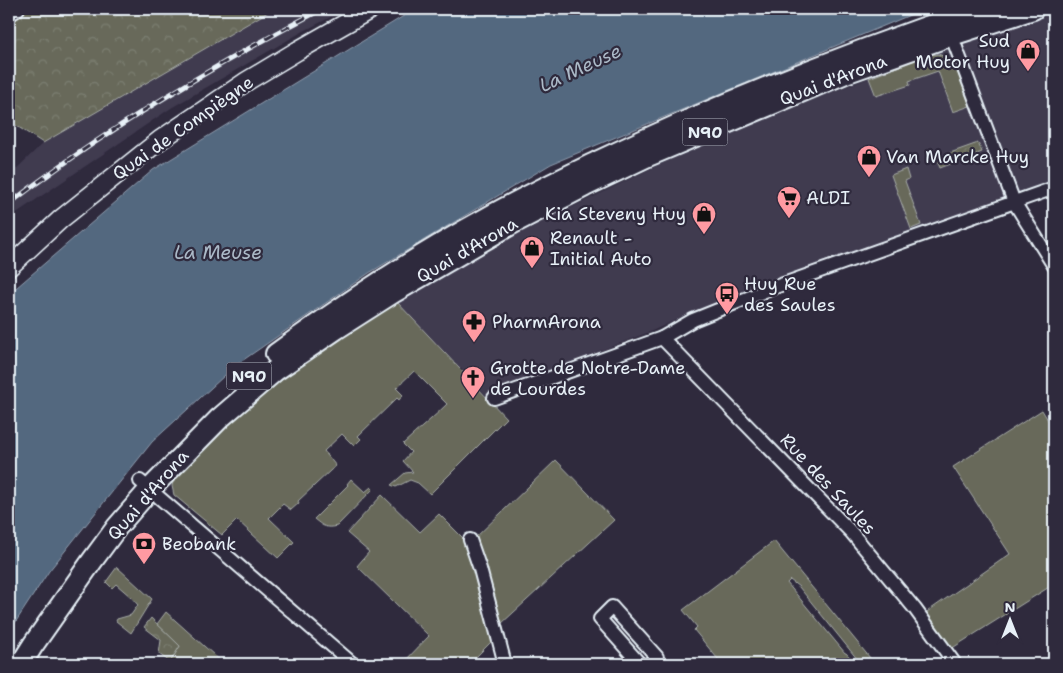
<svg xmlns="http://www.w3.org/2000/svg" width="1063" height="673" font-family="'Shantell Sans',sans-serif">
<defs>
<pattern id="forest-crowns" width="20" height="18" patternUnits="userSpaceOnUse" patternTransform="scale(1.25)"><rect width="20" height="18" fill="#67695a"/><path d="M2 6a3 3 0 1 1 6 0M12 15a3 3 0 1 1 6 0" fill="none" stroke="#7d7f72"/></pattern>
</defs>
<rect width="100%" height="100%" fill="#2f2a3d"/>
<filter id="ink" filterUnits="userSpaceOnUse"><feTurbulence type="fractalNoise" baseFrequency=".02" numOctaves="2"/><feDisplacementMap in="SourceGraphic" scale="10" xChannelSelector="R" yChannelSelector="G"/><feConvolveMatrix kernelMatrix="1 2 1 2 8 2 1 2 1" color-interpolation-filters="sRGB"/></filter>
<g filter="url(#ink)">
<g fill="#403a50">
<path d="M273,9H346L300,33L171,108L9,218V176L43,143Z"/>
<path d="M1054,13V180L693,312L652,331L486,395L397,302L495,245L691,149L790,108L869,78L939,52Z"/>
</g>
<g fill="#67695a" stroke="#a8ada9">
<path d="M938,54L948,58L955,65L970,106L953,112L938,71L909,81L910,85L876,96L869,78L929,55Z"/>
<path d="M906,169L909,179L905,181L921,225L911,229L891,175Z"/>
<path d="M397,302L506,418L430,494L418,483L410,480L396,487L391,485L405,473L413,472L403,461L411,452L403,444C418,430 433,418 447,404L414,371L396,388L403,395L399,400L397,398L358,436L361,439L354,446L342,434L324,451L336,466L331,470L298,501L299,503L291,510L283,504L269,518L294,542L278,558L237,520L222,535L174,495L172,486L175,474L251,402L314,353Z"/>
<path d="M1042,410L1054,430V584L946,652L921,616L1010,554L953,467Z"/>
<path d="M556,460L614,520L501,624L474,539Z"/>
<path d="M351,479L365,492L371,487L373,489L337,526C325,529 323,526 314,519L348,485L347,484Z"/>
<path d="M382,495L420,532L439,514L466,541L494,639L469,664H406L404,662L429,636L357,566L369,552L347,533Z"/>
<path d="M774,541L875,664H860L858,660L799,587L790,580L787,583L845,653H846L856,664H722L694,630L697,627L683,610Z"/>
<path d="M117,567L152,599L131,633L116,621L117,619L131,615L138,605L131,597L116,584L112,588L106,582Z"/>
<path d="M166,612L224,664H169L180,646L157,624Z"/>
</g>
<g fill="url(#forest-crowns)" stroke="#a8ada9">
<path d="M22,9H273L43,143L9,121V18Z"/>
<path d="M978,143L982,152L940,168L936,158Z"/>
<path d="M151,618L180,646L170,662L159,654L161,640L144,627Z"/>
</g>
<path fill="#53677f" stroke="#8f9eaf" d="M415,9H929L910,15L551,164L369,273L236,365L152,442L49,571L9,632V294L153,170Z"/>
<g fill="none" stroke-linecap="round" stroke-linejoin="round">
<defs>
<g id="street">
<path d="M9,15L18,9"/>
<path d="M949,29L1014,202L1054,266"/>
<path d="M494,398L662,338"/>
<path d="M140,481L353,664"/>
<path d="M470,540L480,569L505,664"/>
<path d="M640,664L600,619L612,607L657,657L649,664"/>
<path d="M955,664L915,609L851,532L662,338L693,320L775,287L1054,188"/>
</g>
<path id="secondary" d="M9,267L61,219L160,140L247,81L297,51L371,9"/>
<g id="primary">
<path d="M276,354C343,305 412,259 485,219C522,198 562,179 601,160C723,102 849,53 978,9"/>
<path d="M21,664L33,645L92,561L117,527L150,489L220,418L276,370L336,329L394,292L513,223L585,186L648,156L848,72L952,35L1033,9"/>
</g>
</defs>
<use href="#street" stroke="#e8f1f8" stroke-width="16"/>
<use href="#secondary" stroke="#e8f1f8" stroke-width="21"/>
<use href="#primary" stroke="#e8f1f8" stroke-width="24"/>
<use href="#street" stroke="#2f2a3d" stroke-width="12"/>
<use href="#secondary" stroke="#2f2a3d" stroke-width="18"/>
<use href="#primary" stroke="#2f2a3d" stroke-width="20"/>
<defs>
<path id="rail" d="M9,204C106,129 213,66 322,9"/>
</defs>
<use href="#rail" stroke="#e8f1f8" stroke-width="5"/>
<use href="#rail" stroke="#2f2a3d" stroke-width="3" stroke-dasharray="9" stroke-linecap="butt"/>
</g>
</g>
<defs>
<symbol id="shop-pin" viewBox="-11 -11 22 30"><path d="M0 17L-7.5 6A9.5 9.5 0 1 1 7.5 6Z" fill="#ff9aa2" stroke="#2f2a3d"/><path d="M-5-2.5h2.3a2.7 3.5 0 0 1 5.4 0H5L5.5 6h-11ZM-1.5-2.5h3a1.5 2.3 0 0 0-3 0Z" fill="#111"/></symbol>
<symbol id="supermarket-pin" viewBox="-11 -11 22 30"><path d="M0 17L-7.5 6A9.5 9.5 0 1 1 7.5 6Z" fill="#ff9aa2" stroke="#2f2a3d"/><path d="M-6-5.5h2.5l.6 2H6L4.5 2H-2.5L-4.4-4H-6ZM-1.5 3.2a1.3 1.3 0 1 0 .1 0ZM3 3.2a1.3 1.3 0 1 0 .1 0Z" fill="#111"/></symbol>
<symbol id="bus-pin" viewBox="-11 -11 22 30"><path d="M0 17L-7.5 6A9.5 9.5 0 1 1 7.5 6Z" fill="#ff9aa2" stroke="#2f2a3d"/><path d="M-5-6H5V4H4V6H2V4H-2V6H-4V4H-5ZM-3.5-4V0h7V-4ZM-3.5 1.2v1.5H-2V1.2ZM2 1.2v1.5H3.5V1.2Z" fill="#111"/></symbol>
<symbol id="pharmacy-pin" viewBox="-11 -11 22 30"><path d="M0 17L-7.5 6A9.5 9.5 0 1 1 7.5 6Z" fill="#ff9aa2" stroke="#2f2a3d"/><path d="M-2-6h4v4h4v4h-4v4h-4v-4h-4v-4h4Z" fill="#111"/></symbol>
<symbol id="church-pin" viewBox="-11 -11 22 30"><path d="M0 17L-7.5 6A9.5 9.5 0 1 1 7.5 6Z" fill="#ff9aa2" stroke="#2f2a3d"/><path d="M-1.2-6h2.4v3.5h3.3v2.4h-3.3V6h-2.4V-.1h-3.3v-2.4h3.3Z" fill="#111"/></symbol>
<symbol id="bank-pin" viewBox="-11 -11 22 30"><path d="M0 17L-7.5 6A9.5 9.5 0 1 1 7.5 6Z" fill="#ff9aa2" stroke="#2f2a3d"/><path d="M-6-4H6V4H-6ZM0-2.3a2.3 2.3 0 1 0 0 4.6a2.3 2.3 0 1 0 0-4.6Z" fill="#111"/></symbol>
</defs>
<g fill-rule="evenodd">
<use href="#shop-pin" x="1014" y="37" width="28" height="38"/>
<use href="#shop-pin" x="855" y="143" width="28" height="38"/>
<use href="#supermarket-pin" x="775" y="184" width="28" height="38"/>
<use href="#shop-pin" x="690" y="200" width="28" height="38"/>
<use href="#shop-pin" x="518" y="234" width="28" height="38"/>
<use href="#bus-pin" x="713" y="280" width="28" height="38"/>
<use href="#pharmacy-pin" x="460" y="308" width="28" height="38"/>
<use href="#church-pin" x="459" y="364" width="28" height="38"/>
<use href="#bank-pin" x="130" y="530" width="28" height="38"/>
</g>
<g text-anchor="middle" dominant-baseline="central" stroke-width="4.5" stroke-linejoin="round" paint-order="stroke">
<g fill="#2f2a3d" stroke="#b0b5c0" stroke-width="1">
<rect x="682.5" y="118.5" width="45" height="27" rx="4"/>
<rect x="226.5" y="362.5" width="45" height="27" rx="4"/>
</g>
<g font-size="16" font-weight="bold" fill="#e8f1f8">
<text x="705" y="132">N90</text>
<text x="249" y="376">N90</text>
</g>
<g font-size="18" fill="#e8f1f8" stroke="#2f2a3d" text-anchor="start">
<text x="1010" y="41" text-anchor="end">Sud<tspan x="1010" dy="21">Motor Huy</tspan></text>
<text x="886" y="157">Van Marcke Huy</text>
<text x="806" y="198">ALDI</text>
<text x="686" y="214" text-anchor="end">Kia Steveny Huy</text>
<text x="550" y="238">Renault -<tspan x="550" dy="21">Initial Auto</tspan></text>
<text x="744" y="284">Huy Rue<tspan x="744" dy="21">des Saules</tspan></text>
<text x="492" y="322">PharmArona</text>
<text x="490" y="368">Grotte de Notre-Dame<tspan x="490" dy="21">de Lourdes</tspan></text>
<text x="162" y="544">Beobank</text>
</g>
<g font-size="18" fill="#e8f1f8" stroke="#2f2a3d">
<text transform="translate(833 80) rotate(-21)">Quai d'Arona</text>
<text transform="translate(183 128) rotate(-35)">Quai de Compiègne</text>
<text transform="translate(467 250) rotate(-30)">Quai d'Arona</text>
<text transform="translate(828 484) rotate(47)">Rue des Saules</text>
<text transform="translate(148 495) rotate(-49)">Quai d'Arona</text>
</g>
<g font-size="19" font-style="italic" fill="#acbac8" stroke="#2f2a3d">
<text transform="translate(580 68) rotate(-25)">La Meuse</text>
<text x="218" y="252">La Meuse</text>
</g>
</g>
<rect width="1063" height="673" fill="none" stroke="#2f2a3d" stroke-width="30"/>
<rect x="15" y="15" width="1033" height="643" fill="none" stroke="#e8f1f8" stroke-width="2" filter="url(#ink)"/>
<g transform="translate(1010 620)" stroke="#2f2a3d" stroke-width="4" paint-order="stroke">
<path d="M0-4L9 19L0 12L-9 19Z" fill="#e8f1f8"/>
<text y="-8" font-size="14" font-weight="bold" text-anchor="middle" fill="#e8f1f8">N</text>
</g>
</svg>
